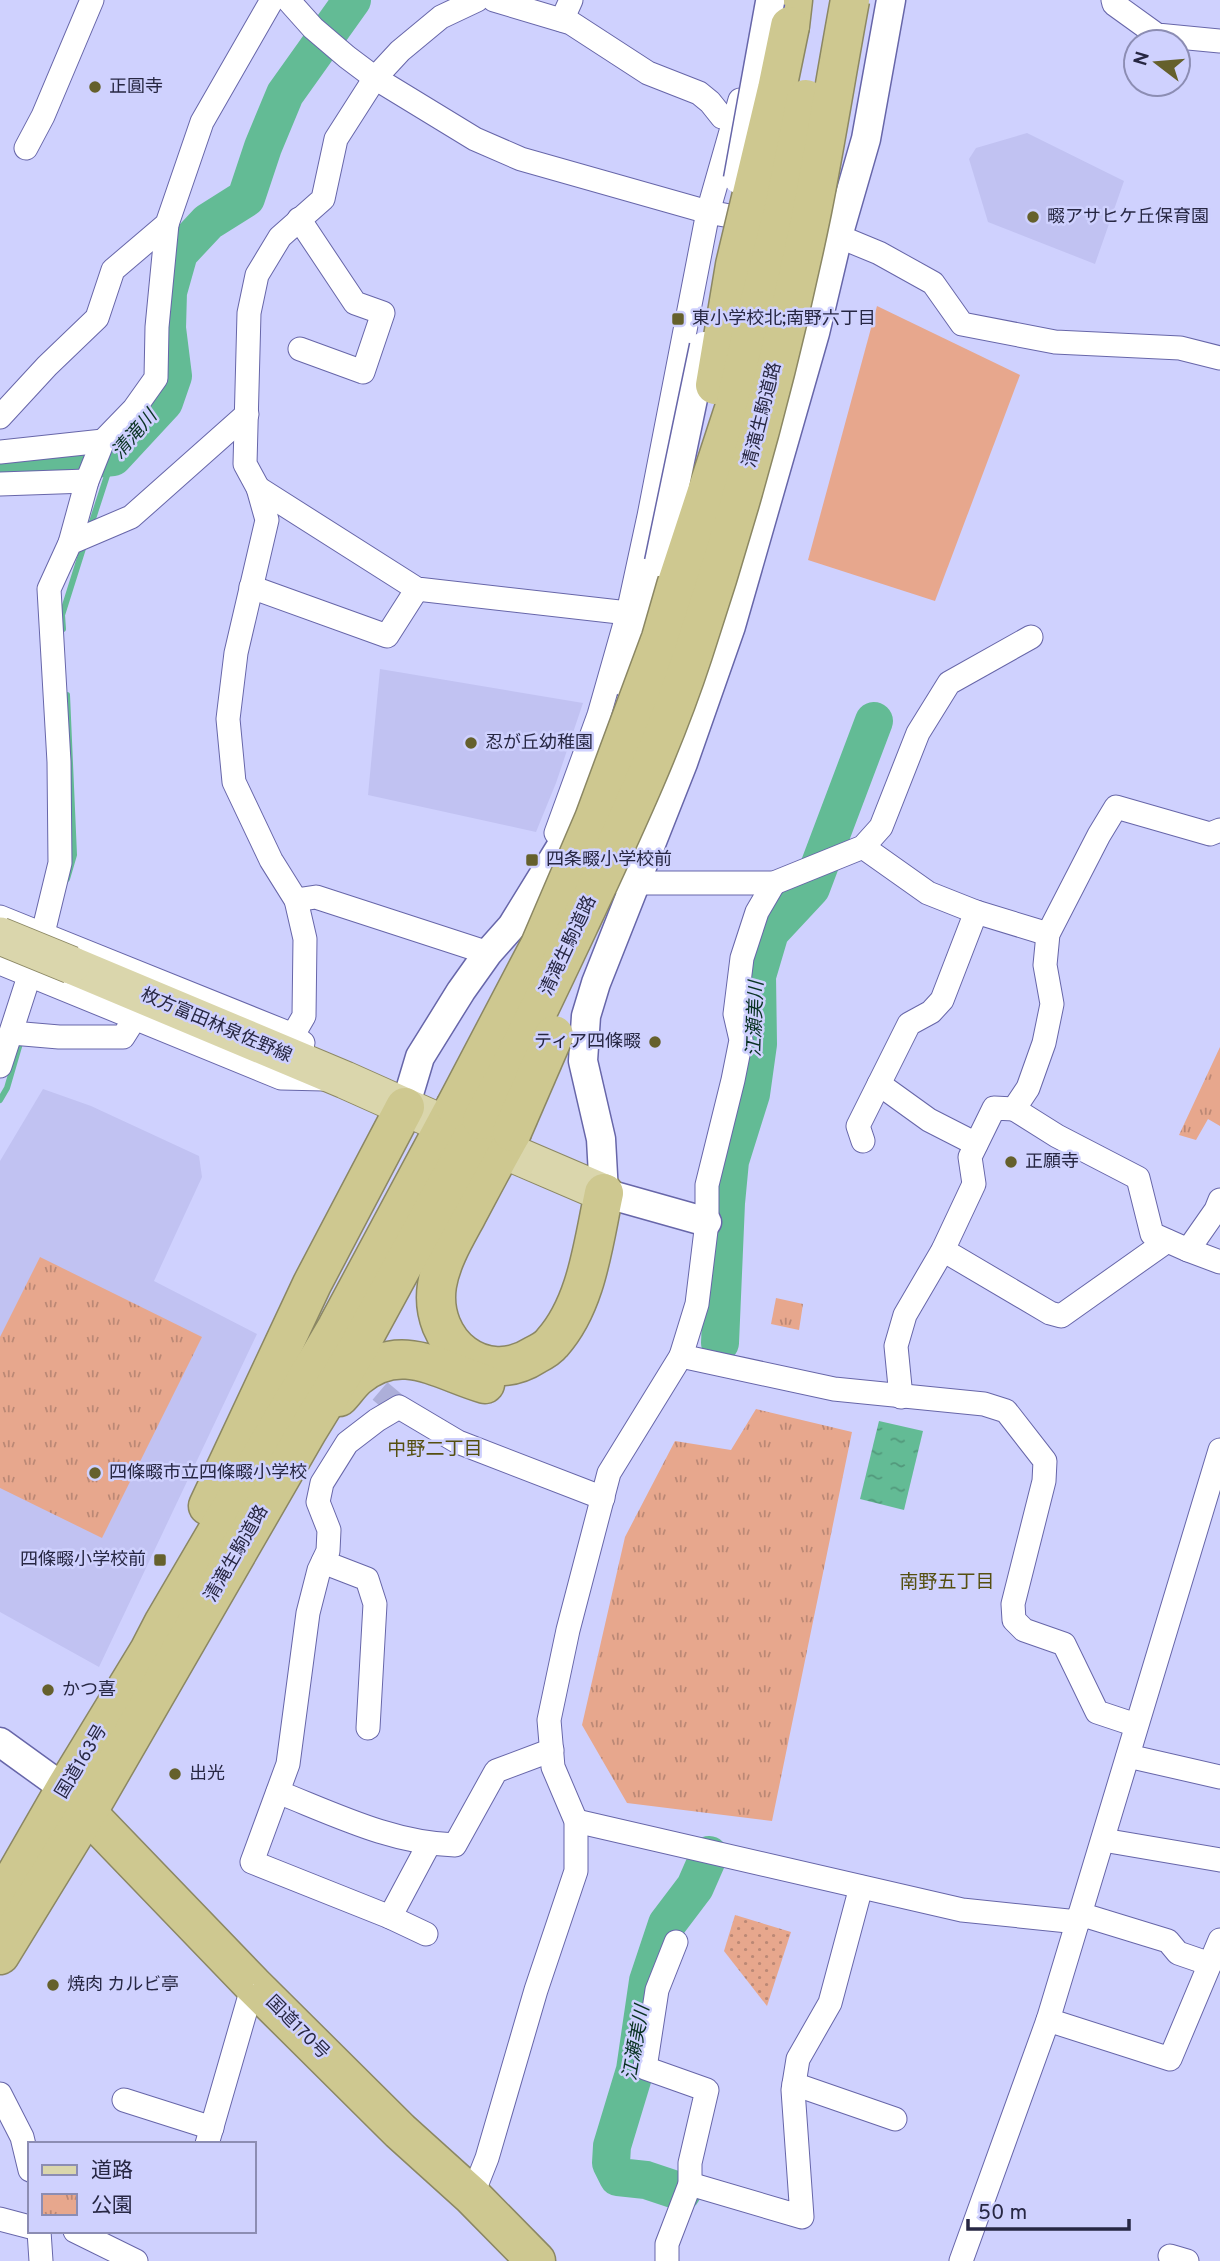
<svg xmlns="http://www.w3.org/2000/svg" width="1220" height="2261" font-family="Overpass,'Noto Sans JP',sans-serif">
<defs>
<pattern id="grass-dots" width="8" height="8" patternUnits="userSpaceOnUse" patternTransform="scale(1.75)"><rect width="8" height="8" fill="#e7a78d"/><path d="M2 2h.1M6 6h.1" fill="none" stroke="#bb8875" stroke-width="1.8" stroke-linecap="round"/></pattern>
<pattern id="park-tufts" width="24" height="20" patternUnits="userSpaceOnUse" patternTransform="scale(1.75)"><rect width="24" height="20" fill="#e7a78d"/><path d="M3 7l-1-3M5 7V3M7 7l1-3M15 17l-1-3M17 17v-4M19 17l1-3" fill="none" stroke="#bb8875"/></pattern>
<pattern id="water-ripples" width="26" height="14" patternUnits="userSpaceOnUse" patternTransform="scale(1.75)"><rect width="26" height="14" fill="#63bb95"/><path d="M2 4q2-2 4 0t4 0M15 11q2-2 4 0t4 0" fill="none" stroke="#52987b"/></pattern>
</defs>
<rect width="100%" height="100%" fill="#cfd1fe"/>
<g fill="#c1c2f2">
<path d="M1027,133L1124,181L1095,264L988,222L969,159L976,148Z"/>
<path d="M380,669L583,703L556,783L536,832L368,795Z"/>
<path d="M43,1089L91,1106L199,1156L202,1177L154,1281L257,1334L99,1667L0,1612V1161Z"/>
</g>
<path fill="url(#grass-dots)" d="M735,1915L791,1932L767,2006L724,1951Z"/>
<g fill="url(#park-tufts)">
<path d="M1220,1047V1126L1208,1119L1196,1140L1179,1135Z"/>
<path d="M40,1257L202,1337L102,1538L0,1488V1337Z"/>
<path d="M776,1298L803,1304L799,1330L771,1324Z"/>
<path d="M756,1409L852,1432L772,1821L627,1803L582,1725L625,1537L675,1441L731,1450Z"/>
</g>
<path fill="#e7a78d" d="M877,306L1020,375L935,601L808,560Z"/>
<path fill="url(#water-ripples)" d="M879,1421L923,1431L904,1510L860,1499Z"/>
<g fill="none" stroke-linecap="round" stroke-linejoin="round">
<g stroke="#63bb95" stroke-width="6">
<path d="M90,528L113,457"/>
<path d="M63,629L62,615L85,542"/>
<path d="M67,695L74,855L67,879"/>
<path d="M0,1100L7,1088L21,1040"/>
</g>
<g stroke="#63bb95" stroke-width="38">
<path d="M0,469L113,457L164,402L173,376L167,328L168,292L179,253L208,222L246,198L263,147L285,94L352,0"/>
<path d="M720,1343L726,1203L730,1161L751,1094L758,1044L757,976L770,932L811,888L874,721"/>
<path d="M682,2192L646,2180L618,2177L611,2163L612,2146L635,2070L648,1981L667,1924L695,1887L709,1855"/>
</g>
<path stroke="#adafd9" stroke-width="23" stroke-dasharray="23 11" stroke-linecap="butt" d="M354,1369L399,1407"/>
<defs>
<g id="minor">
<path d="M288,0L313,28L347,57L375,78L475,139L521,159L708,212L757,221"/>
<path d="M494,0L571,23L648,73L699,93L710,102L722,117"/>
<path d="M1113,0L1114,4L1157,35L1220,41"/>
<path d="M562,20L571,0"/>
<path d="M26,148L43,116L92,0"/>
<path d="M299,219L355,303L383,313L363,372L300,349"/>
<path d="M822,233L838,236L879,253L933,283L962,324L1055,342L1180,348L1220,358"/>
<path d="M0,417L47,366L97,318L113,270L167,224L202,122L272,0"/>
<path d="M0,452L103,441"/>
<path d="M0,484L87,481"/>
<path d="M258,488L417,589L628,613"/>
<path d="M70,543L87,481L103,441L134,409L156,378L157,327L167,224"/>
<path d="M251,587L387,636L417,589"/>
<path d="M556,833L599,715L628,613L649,516L708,212L740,100"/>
<path d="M863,847L928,893L976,912L1048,934"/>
<path d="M622,883H774L863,847L881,827L918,733L949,683L1031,637"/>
<path d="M296,900L316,897L488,953"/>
<path d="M0,917L293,1035L303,1043"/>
<path d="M0,963L281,1078L324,1079"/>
<path d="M12,1033L59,1037H123L135,1018"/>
<path d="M293,1035L304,1016L305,939L296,900L271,860L234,782L228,719L236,653L267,520L258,488L245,464L249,313L257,275L280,237L323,199L336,139L375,78L400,51L441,17L477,0"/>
<path d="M0,1066L43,933L60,863L59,762L49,589L70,543L131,517L247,414"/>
<path d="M879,1084L929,1120L976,1144"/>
<path d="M1014,1109L1057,1136L1138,1178L1152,1234L1188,1250L1220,1262"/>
<path d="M863,1141L858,1126L909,1024L931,1012L942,1000L976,912"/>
<path d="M943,1250L1050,1313L1061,1316L1167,1241"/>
<path d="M1188,1250L1216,1210L1220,1200"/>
<path d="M681,1356L834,1389L984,1404L1006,1411L1045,1461L1044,1481L1013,1604L1014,1620L1024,1630L1064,1644L1097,1712L1136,1725"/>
<path d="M901,1397L896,1346L905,1315L943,1250L974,1184L970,1157L994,1108L1014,1109L1028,1088L1044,1043L1052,1004L1045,965L1048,934L1099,835L1116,807L1210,834L1220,830"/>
<path d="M323,1562L367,1579L375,1604L368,1728"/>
<path d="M1128,1756L1220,1777"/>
<path d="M278,1792C336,1815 392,1843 455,1845L496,1771L552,1750"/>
<path d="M576,1821L962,1910L1078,1922"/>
<path d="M1103,1840L1220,1860"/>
<path d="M1080,1914L1168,1941L1178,1953L1210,1964"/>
<path d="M390,1917L429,1844"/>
<path d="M426,1934L390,1917L252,1862L288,1764L308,1613L319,1570L328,1551L329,1530L318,1502L322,1483L347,1443L377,1420L399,1407L458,1442L603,1498"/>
<path d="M1048,2020L1170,2059L1220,1940"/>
<path d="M794,2084L895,2119"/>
<path d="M0,2094L22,2137L30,2170"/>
<path d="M124,2100L212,2128"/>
<path d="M207,2144L253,1985"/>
<path d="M690,2184L802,2217L793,2090L798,2059L830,2003L861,1887"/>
<path d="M472,2196L487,2158L536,1990L576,1871V1821L553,1767L549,1720L568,1630L609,1473L681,1356L697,1304L707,1222V1185L733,1080L741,1040L735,1014L742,958L757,912L774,883"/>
<path d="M0,2219L30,2227"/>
<path d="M39,2231L41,2261"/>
<path d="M75,2231L136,2261"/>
<path d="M1170,2256L1187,2261"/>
<path d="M667,2261V2244L690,2184V2163L707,2090L645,2068L657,1990L676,1942"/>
<path d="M961,2261L1048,2020L1220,1450"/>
</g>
<g id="tertiary">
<path d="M626,683L640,638L659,562"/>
<path d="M405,1107L420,1057L461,991L488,953L512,926L565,840L577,813"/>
<path d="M707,1222L604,1193L601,1139L583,1061L586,1016L596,983L683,763L731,626L815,333L838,236L866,139L891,0"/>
<path d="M0,1742L65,1789"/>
</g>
<g id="primary">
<path d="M71,965L345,1080L430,1118"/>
<path d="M513,1154L604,1193"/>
</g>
<g id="trunk">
<path d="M790,26L793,0"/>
<path d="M512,1132C496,1160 481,1189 466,1217C454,1239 441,1261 437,1285C428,1343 484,1388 535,1355C541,1352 548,1348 552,1343C587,1304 593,1244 604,1193"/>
<path d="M339,1397C345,1391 350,1383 357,1377C401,1340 440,1371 485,1384"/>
<path d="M208,1506L312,1284L405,1107"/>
<path d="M70,1795L253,1985L400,2131L472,2196L536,2261"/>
<path d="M0,1902L65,1789L149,1651L164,1622L337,1327L455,1107"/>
<path d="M0,1955L87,1813L308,1430L357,1350L482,1120"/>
</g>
</defs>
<use href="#minor" stroke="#6766a9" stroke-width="25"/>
<use href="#tertiary" stroke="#6766a9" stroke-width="31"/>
<use href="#primary" stroke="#8b8763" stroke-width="39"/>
<use href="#trunk" stroke="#8b8763" stroke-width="41"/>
<use href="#minor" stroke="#fff" stroke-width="23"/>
<use href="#tertiary" stroke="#fff" stroke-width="28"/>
<use href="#primary" stroke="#dad6ac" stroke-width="37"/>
<use href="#trunk" stroke="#cec890" stroke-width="38"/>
<defs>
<g id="tertiary-bridge">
<path d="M738,179L770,2"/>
<path d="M659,562L704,346"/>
</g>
<path id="primary-bridge" d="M0,936L71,965"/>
<g id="trunk-bridge">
<path d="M715,385L735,265L777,89L790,26"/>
<path d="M455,1107L540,945L594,819L661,638L676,586L735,406L753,327L784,208L806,99"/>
<path d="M482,1120C519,1053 552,982 585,912C624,828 664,743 693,654C741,509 781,361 812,211C826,141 837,70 850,0"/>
<path d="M512,1132L554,1035"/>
</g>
</defs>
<use href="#tertiary-bridge" stroke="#6766a9" stroke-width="31" stroke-linecap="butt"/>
<use href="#primary-bridge" stroke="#8b8763" stroke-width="39" stroke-linecap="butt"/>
<use href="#trunk-bridge" stroke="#8b8763" stroke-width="41" stroke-linecap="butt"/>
<use href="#tertiary-bridge" stroke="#fff" stroke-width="28"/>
<use href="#primary-bridge" stroke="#dad6ac" stroke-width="37"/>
<use href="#trunk-bridge" stroke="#cec890" stroke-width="38"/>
</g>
<g fill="#65602c" stroke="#cfd1fe" stroke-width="2.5">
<circle cx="95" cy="87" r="7"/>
<circle cx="1033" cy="217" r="7"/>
<rect x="671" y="312" width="14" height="14" rx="3.5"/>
<circle cx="471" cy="743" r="7"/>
<rect x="525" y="853" width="14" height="14" rx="3.5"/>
<circle cx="655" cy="1042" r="7"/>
<circle cx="1011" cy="1162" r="7"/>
<circle cx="95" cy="1473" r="7"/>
<rect x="153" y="1553" width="14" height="14" rx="3.5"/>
<circle cx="48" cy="1690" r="7"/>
<circle cx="175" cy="1774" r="7"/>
<circle cx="53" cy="1985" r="7"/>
</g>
<g text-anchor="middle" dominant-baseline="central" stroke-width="5" stroke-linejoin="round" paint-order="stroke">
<g font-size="18" fill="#272743" stroke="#cfd1fe" text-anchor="start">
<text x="109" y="87">正圓寺</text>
<text x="1047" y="217">畷アサヒケ丘保育園</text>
<text x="692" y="319">東小学校北;南野六丁目</text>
<text x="485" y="743">忍が丘幼稚園</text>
<text x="546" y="860">四条畷小学校前</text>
<text x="641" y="1042" text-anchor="end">ティア四條畷</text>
<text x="1025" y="1162">正願寺</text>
<text x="109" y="1473">四條畷市立四條畷小学校</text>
<text x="146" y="1560" text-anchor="end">四條畷小学校前</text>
<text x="62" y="1690">かつ喜</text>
<text x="189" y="1774">出光</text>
<text x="67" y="1985">焼肉 カルビ亭</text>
</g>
<g font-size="18" fill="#272743" stroke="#cfd1fe">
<text transform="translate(763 415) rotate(-76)">清滝生駒道路</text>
<text transform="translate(569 946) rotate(-65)">清滝生駒道路</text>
<text transform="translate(216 1026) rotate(23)">枚方富田林泉佐野線</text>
<text transform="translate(237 1554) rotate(-60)">清滝生駒道路</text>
<text transform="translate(82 1762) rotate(-59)">国道163号</text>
<text transform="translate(297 2028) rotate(45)">国道170号</text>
</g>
<g font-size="19" font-style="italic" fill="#093222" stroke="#cfd1fe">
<text transform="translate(135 435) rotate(-49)">清滝川</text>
<text transform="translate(756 1019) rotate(-88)">江瀬美川</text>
<text transform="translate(637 2043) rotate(-80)">江瀬美川</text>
</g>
<g font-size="19" fill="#554f10" stroke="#cfd1fe">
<text x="435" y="1450">中野二丁目</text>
<text x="947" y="1583">南野五丁目</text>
</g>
</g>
<rect x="28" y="2142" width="228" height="91" fill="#cfd1fe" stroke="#8c8db3" stroke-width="2"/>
<rect x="42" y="2165" width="35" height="10" fill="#dad6ac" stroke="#8c8db3" stroke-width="2"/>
<text x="91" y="2177" font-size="21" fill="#272743">道路</text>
<rect x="42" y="2194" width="35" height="21" fill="url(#park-tufts)" stroke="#8c8db3" stroke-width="2"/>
<text x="91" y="2212" font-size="21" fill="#272743">公園</text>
<g transform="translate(1157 63) rotate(286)"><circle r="33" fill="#cfd1fe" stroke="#8c8db3" stroke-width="2"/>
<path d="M0-5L12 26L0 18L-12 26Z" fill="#65602c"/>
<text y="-10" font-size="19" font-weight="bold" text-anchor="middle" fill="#272743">N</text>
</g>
<path d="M968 2219v10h161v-10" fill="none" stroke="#272743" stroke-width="3.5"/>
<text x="978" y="2219" font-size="21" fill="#272743" stroke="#cfd1fe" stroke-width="5" paint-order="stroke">50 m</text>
</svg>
